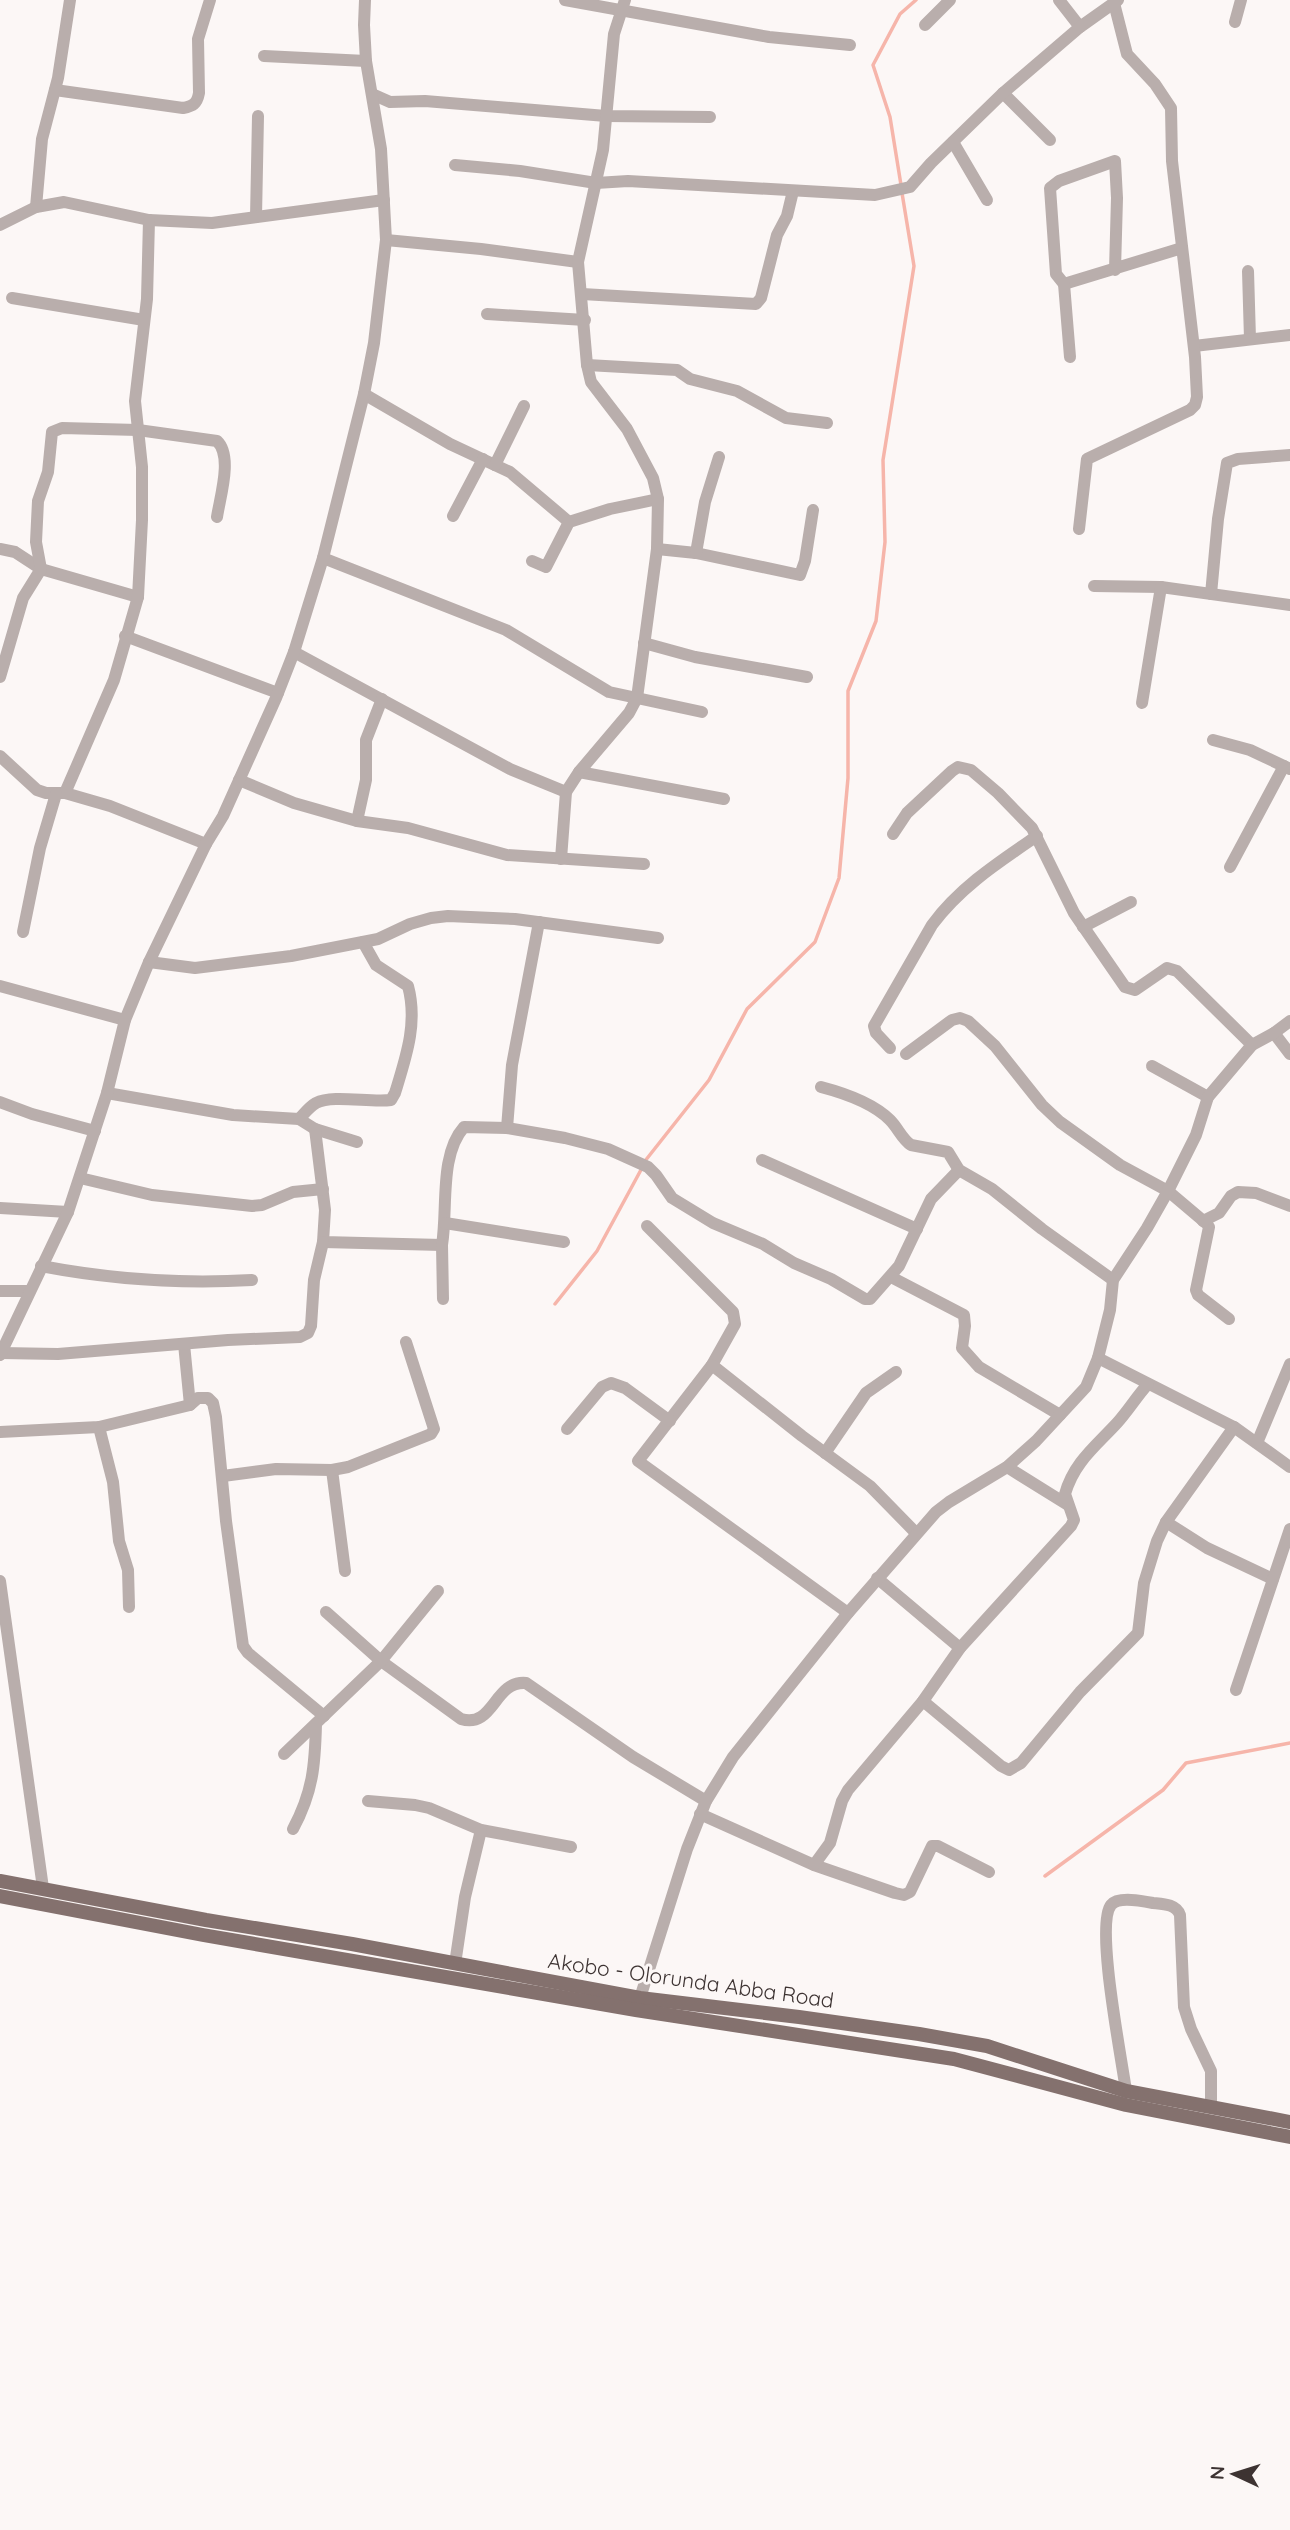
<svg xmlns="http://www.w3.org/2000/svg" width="1290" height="2530" font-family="Quicksand,sans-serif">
<rect width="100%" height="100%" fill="#fcf7f6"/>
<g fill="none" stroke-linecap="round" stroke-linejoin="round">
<g stroke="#f6b5aa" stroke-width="3.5">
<path d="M901,185L890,117L873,65L900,14L916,0"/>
<path d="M645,1161L709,1080L747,1009L815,942L839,878L848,778V691L876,621L885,542L883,460L914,266L902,193"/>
<path d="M555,1304L597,1251L642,1168"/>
<path d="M1045,1876L1163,1790L1186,1763L1290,1743"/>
</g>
<g stroke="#b9aeac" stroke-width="12">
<path d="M565,0L769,37L850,45"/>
<path d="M1059,0L1080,27"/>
<path d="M1235,22L1241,0"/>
<path d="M925,25L950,0"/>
<path d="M264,56L366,61"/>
<path d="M55,90L183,108C193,106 197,104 199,93L198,39L210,0"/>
<path d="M1003,93L1050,140"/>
<path d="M372,94L390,102L425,101L606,116L710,117"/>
<path d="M953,142L987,200"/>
<path d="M455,165L520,171L596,183L628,181L875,195L910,187L931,163L1003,93L1080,27L1118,0"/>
<path d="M36,207L42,139L58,78L70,0"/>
<path d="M256,217L258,116"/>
<path d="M0,225L36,207L64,202L149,220L212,223L384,200"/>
<path d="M386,240L481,249L578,262"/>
<path d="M1115,270L1117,198L1115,161L1059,181L1050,188L1056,274L1064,284L1182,248"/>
<path d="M1248,271L1250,339"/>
<path d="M1064,284L1070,357"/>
<path d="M582,294L756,304L761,298L777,235L787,216L793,191"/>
<path d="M12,298L144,320"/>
<path d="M487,314L585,320"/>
<path d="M1194,346L1290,335"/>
<path d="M587,365L677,370L690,379L737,391L786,418L827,423"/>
<path d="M364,394L450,444L510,472L569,522"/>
<path d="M495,465L524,406"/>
<path d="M453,516L483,459"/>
<path d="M1079,529L1087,459L1190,410L1195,405L1197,397L1195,357L1172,161L1171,108L1155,84L1127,54L1114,3"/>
<path d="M0,549L15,552L41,569L138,597"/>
<path d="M657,549L696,553L800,575L805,561L813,510"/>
<path d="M696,553L705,502L719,457"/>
<path d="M323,558L506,630L609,692L702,712"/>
<path d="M532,561L546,567L569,522L610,509L658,499"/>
<path d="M1094,586L1161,587L1290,605"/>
<path d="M1211,594L1218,519L1227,463L1238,459L1290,455"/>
<path d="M125,636L278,693"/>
<path d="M644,643L695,657L807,677"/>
<path d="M294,652L510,769L566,792"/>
<path d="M0,677L23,598L41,569L36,542L38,501L48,472L52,432L62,428L138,430L217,441C233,456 220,497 217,517"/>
<path d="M1142,703L1161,587"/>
<path d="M1213,740L1250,750L1290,769"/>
<path d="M0,756L37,790L46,793H65L110,806L206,844"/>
<path d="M579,772L724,799"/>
<path d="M239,780L294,803L357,821L408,828L507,855L644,864"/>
<path d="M65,793L114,680L138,597L142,520V467L135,401L147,299L149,220"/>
<path d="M357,821L366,780V740L382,699"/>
<path d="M893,834L907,813L952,771L958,767L971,770L998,793L1032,828L1074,913L1125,987L1135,990L1167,968L1177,971L1252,1045"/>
<path d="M561,859L566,792L579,772L629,713L637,698L657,549L658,499L653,478L627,429L591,382L587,365L578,262L603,150L614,34L625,0"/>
<path d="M1230,867L1284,766"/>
<path d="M1083,927L1131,902"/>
<path d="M23,932L40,848L56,794"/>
<path d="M149,962L195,968L291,956L378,939L410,924L431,918L448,916L515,919L658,938"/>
<path d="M0,986L125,1020"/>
<path d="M1274,1033L1290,1054"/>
<path d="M890,1048L876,1033L874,1026L932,925C960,887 999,862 1037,836"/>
<path d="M906,1054L952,1020L960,1018L968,1021L995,1046L1042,1105L1060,1122L1120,1165L1168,1191L1207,1224L1209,1227L1196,1290L1198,1295L1229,1319"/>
<path d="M1152,1066L1208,1097"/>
<path d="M821,1087C844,1093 872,1102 890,1120C898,1128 902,1139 911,1145L948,1152L959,1170L992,1189L1042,1229L1113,1280"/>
<path d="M107,1093L233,1115L299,1119L315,1129L357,1142"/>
<path d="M0,1102L32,1114L95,1131"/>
<path d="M299,1119C304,1114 309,1107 316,1103C333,1094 370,1103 391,1100L395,1093C406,1057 418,1023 408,986L376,965L363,942"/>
<path d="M507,1128L512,1065L539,922"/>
<path d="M315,1129L325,1210L323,1242L442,1245C448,1209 439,1155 464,1127L507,1128L565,1138L608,1149L648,1167L656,1175L672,1198L713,1223L763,1244L794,1263L831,1279L865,1299H870L899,1266L931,1199L959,1170"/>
<path d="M762,1160L917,1229"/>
<path d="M80,1178L152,1195L252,1206L262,1205L293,1192L323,1189"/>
<path d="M0,1208L68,1212"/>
<path d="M1203,1221L1219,1213L1231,1196L1238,1192L1256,1193L1290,1206"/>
<path d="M445,1223L564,1242"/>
<path d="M647,1226L733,1312L735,1324L712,1365L638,1461L848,1613"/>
<path d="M442,1245L443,1299"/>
<path d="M41,1266C109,1279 182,1284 252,1280"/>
<path d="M891,1277L964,1315L965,1326L962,1348L979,1367L1060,1415"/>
<path d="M0,1291H28"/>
<path d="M184,1344L190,1405"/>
<path d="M1,1353L58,1354L228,1340L300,1337L308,1333L311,1326L314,1280L323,1242"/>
<path d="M0,1355L68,1212L107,1093L125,1020L149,962L206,844L223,816L276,698L294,652L323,558L364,394L374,343L386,240L381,149L366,61L364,25L365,0"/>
<path d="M1098,1358L1234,1427L1290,1467"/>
<path d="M712,1365L802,1436L870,1486L916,1533"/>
<path d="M99,1427L113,1482L119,1541L128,1570L129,1607"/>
<path d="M567,1429L602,1387L611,1383L625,1388L670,1421"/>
<path d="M0,1432L99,1427L190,1405L198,1398H208L213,1403L216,1417L226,1521L243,1646L248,1653L324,1716"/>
<path d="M1257,1443L1290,1364"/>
<path d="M825,1453L866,1393L896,1372"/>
<path d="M1007,1467L1068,1505"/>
<path d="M332,1470L345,1571"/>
<path d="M223,1476L276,1469L332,1470L348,1467L431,1434L434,1429L406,1342"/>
<path d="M1166,1522L1207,1548L1273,1579"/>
<path d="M877,1578L960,1648"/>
<path d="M0,1581L43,1888"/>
<path d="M326,1612L381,1661L461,1719C494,1729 494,1680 526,1683L633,1757L706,1801"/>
<path d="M1236,1690L1290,1529"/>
<path d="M923,1701L1001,1766L1009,1770L1021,1763L1080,1692L1138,1633L1144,1583L1157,1541L1166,1522L1234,1427"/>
<path d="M284,1754L381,1661L438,1591"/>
<path d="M368,1801L415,1805L429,1808L481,1830L571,1847"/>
<path d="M700,1814L814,1865L895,1893L904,1895L910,1892L932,1846H938L989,1872"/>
<path d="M293,1829C313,1792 315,1765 316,1724"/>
<path d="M814,1865L830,1843L842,1801L848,1790L923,1701L960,1648L1071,1526L1074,1520L1065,1494C1074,1462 1096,1446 1117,1423C1128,1411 1137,1396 1148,1384"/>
<path d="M455,1964L465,1897L481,1830"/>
<path d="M640,1998L687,1849L706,1801L733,1757L848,1613L936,1512L949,1502L1007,1467L1036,1441L1086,1387L1098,1358L1110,1310L1113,1280L1147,1228L1168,1191L1196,1135L1208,1097L1252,1045L1274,1033L1290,1021"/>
<path d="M1126,2091C1122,2060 1095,1925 1111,1905C1118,1896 1143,1901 1153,1903C1163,1904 1176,1904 1180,1915L1184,2007L1191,2029L1211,2071V2107"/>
</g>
<g stroke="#84716e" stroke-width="14">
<path d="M0,1881L206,1920L352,1944L640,1998L799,2017L919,2034L987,2046L1126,2091L1290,2122"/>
<path d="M0,1896L203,1935L636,2010L954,2059L1126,2105L1290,2137"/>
</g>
</g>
<g text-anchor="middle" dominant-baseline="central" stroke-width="6" stroke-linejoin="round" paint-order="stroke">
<g font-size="21" fill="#3d3332" stroke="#fcf7f6">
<text transform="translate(691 1980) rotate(8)">Akobo - Olorunda Abba Road</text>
</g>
</g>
<g transform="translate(1234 2474) rotate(274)" stroke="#fcf7f6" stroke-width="5" paint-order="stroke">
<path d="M0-5L12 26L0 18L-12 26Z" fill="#3d3332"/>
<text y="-10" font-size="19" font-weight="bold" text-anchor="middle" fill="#3d3332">N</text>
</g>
</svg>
